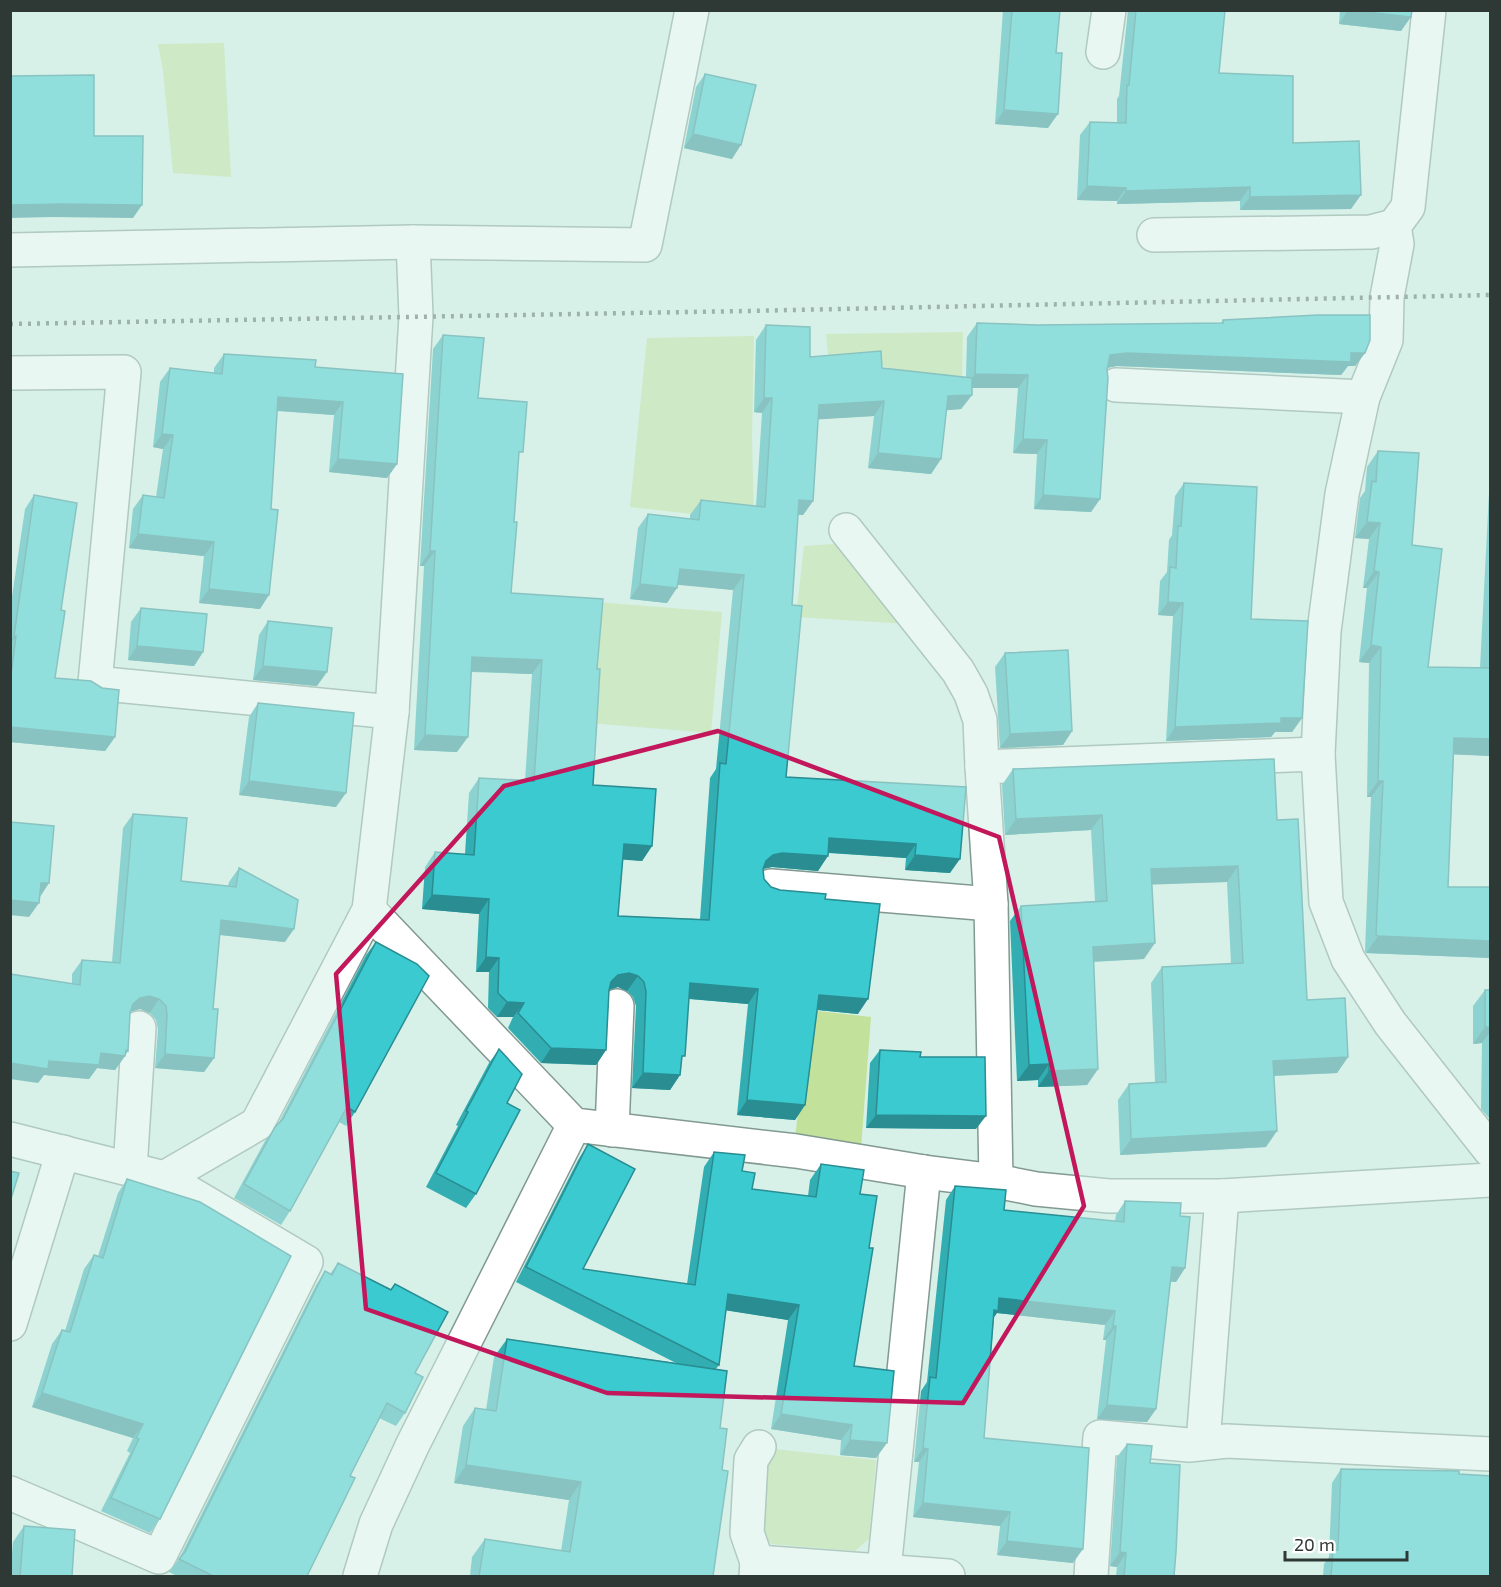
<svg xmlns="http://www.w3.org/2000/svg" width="1501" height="1587" font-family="'Exo 2',sans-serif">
<rect width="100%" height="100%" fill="#d7f0e8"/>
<g fill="#c2e19b">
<path d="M224,43L231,177L173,173L163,71L158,44Z"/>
<path d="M963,332L962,380L944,379L828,355L826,334Z"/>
<path d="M754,336L752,438L754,521L630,507L647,338Z"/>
<path d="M833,544L847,548L908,624L796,617L804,546Z"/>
<path d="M596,602L722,612L711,733L589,723Z"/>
<path d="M809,1010L871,1017L861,1148L795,1139Z"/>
<path d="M765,1448L876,1460L869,1539L855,1551L771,1544L758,1530Z"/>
</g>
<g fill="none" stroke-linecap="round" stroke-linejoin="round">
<defs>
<g id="street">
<path d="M1103,52L1109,10"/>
<path d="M1394,226L1397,244L1387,297L1386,340L1363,397L1342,494L1324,631L1318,754L1326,902L1348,959L1390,1023L1490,1150"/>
<path d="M1154,235L1371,232L1394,226L1408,207L1429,10"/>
<path d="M10,250L413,242L645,245L692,10"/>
<path d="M10,373L124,372L95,683L392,712"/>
<path d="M1116,385L1363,397"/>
<path d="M846,530L958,671L971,694L980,720L982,767"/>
<path d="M771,886L991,904"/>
<path d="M369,910L574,1125L796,1151L924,1172L996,1181L1036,1189L1109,1196H1222L1490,1180"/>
<path d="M612,1130L617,1006"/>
<path d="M10,1139L164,1178L306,1262L159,1557L10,1493"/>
<path d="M130,1169L139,1028"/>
<path d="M164,1178L257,1124L369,910L392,712L416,316L413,242"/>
<path d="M996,1181L991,904L982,767L1318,754"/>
<path d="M10,1324L63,1152"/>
<path d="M1203,1443L1222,1196"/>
<path d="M757,1562L747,1533L751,1460L759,1447"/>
<path d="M884,1570L924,1172"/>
<path d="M360,1576L376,1524L413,1444L574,1125"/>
<path d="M756,1576L757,1562L948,1576"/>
<path d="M1091,1576L1100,1437L1189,1445L1227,1441L1490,1454"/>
</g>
</defs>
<use href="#street" stroke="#829992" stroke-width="36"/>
<use href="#street" stroke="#fff" stroke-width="33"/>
<path stroke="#586661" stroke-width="4.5" stroke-dasharray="3 6" stroke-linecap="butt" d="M10,324L746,311L1490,295"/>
</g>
<g fill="#32aeb3">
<path d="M1003,10H1060L1056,53L1048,128L995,124Z"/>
<path d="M1128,10H1225L1219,73L1293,143L1351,209L1240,210V201L1117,204V201L1077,200L1080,135L1090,122L1117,123V99L1119,96Z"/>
<path d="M1340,10H1412L1401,31L1339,24Z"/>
<path d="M705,74L732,159L684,148L696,87Z"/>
<path d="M1223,320L1365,353L1355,366H1348L1341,375L1117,366L1107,368L1100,499L1091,512L1034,509L1037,454L1013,453L1018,388H972V395L961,409L946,410L941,459L931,474L868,468L874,416L818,419L813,501L803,515H798L792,605L786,777L966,787L950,873L905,870L906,858L828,853L818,871L772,867L763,869L764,879L771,887L780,890L825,899L858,1014L817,1010L805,1105L795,1120L737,1115L748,1004L689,999L680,1075L670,1090L632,1088L636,1006L633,997L627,991L618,987L609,990L606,1050L596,1065L541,1063L508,1028L513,1017H497L488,1008L489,972H476L479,914L422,909L425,867L435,852L465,854L469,793L479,778L525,781L532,674L471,672L457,752L414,750L424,566H420L433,349L443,335L478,398L518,458L514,522L511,593L597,669L593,785L652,846L642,861L623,859L618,916L700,919L710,778L716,769L733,590L678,584L667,603L630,599L638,528L648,514L690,519V515L701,500L756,506L762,413L754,412L756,340L766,325L810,357L882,368L966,377L967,337L977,323L1037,325L1221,323Z"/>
<path d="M224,354L315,367L397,464L387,478L329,472L334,415L277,411L260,609L199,603L204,556L129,548L133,509L143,495L156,497L163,449L153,447L160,382L170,368L214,373V368Z"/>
<path d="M1378,451L1412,545L1428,667L1480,668L1491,454V756L1454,754L1448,887H1491V958L1366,953L1365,951L1371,797H1367L1369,663L1359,662L1367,588H1363L1369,539L1355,538L1360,498L1365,491L1367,467Z"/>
<path d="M1184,483L1251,619L1302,718L1292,732H1275L1271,737L1166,741L1173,616L1158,615L1160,581L1167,572L1169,540L1172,535L1175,496Z"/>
<path d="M34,495L55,678L115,737L105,751L10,742V610L25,509Z"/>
<path d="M141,608L203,652L194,666L128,660L131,622Z"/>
<path d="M268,621L317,686L253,680L259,635Z"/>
<path d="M1005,653L1072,731L1063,745L1000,748L995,667Z"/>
<path d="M258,703L336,807L239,795L249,717Z"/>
<path d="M1013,769L1277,820L1307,1000L1348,1057L1337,1073L1274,1076L1266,1147L1120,1155L1118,1100L1129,1084L1155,1082L1151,983L1162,967L1231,964L1227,882L1152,884L1144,959L1093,962L1098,1069L1087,1085L1038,1087V1080L1017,1081L1010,921L1021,906L1095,901L1091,830L1005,835L1002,785Z"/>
<path d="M133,814L181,881L228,886L229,882L239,868L285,942L220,935L213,1009L214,1058L204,1072L155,1068L158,1029L156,1020L150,1013L140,1009L130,1011L128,1051L125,1056L115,1070L97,1068L89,1079L44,1075L38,1083L72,984V974L82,960L112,962L123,828Z"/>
<path d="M376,942L355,1112L346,1126L339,1122L290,1211L281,1225L234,1198L265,1141L278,1124L366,955Z"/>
<path d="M1485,990H1491V1118H1489L1481,1109L1482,1043L1473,1044V1006Z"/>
<path d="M499,1049L507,1103L476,1194L466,1208L426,1187L458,1126L456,1125L489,1063Z"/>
<path d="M880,1050L920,1057L976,1129L866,1128L870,1063Z"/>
<path d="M588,1144L583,1269L687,1284L704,1167L714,1152L742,1171L752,1189L808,1196L810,1180L821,1164L860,1194L869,1248L854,1366L876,1458L840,1455L841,1440L771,1429L788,1320L726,1310L719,1365L716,1369L720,1428L722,1470L713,1576H470L472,1557L485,1539L561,1551L569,1500L454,1483L463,1426L475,1408L486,1410L494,1357L507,1339L676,1363L516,1282L578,1160Z"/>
<path d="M127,1179L160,1519L150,1533L101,1511L130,1453L127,1451L133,1438L32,1407L52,1344L62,1330L65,1331L84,1269L94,1255L98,1256L118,1193Z"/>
<path d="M955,1186L1004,1210L1115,1221L1116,1215L1125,1201L1180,1216L1185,1268L1176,1282L1170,1281L1156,1409L1147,1422L1097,1419L1106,1340H1103L1105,1325L997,1313L994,1317L984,1438L1073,1563L997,1555L1000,1526L913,1517L919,1462H914L921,1391L927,1382L946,1200Z"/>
<path d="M338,1263L391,1289L395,1284L415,1373L405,1413L396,1426L379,1418L350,1476L307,1576H177L169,1572L179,1559L316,1285L325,1271L330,1274Z"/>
<path d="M1127,1444L1150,1463L1174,1576H1116L1117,1567L1110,1566L1117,1457Z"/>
<path d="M1341,1469L1459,1474L1491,1576H1323L1324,1564L1329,1557L1332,1483Z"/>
<path d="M24,1526L72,1576H10L13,1542Z"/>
</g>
<g fill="#298d92">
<path d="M1348,10L1411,17L1401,31L1339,24Z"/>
<path d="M1004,110L1058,114L1048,128L995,124Z"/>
<path d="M693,134L741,145L732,159L684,148Z"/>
<path d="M1087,186L1126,188L1117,201L1077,200Z"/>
<path d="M1250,187L1240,201L1117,204L1126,191Z"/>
<path d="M1361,195L1351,209L1240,210L1250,197Z"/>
<path d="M62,204L142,205L133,218L52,217L10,218V205Z"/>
<path d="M1127,353H1365L1355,366H1348L1341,375L1117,366L1100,369L1110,355Z"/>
<path d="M975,374L1028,375L1018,388H966Z"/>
<path d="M972,395L961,409L938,411L948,396Z"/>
<path d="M278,397L343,402L334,415L268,410Z"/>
<path d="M764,398H772L762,413L754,412Z"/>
<path d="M884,401L874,416L809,420L819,405Z"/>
<path d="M162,434L173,435L163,449L153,447Z"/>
<path d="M1023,439L1047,440L1037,454L1013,453Z"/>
<path d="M878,453L941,459L931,474L868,468Z"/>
<path d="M338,459L397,464L387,478L329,472Z"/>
<path d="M1043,495L1100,499L1091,512L1034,509Z"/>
<path d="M799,500L813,501L803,515L789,514Z"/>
<path d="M1367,522L1380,523L1369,539L1355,538Z"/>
<path d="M138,534L214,542L204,556L129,548Z"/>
<path d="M430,551H435L424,566H420Z"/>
<path d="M680,569L744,575L733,590L669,584Z"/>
<path d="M1374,571L1379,572L1367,588H1363Z"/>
<path d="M640,584L677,588L667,603L630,599Z"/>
<path d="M209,589L269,595L260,609L199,603Z"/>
<path d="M1168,602L1183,603L1173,616L1158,615Z"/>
<path d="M14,636H16L10,645V642Z"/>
<path d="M1371,645L1381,647L1369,663L1359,662Z"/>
<path d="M137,646L203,652L194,666L128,660Z"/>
<path d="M472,657L542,660L532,674L462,671Z"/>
<path d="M263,666L327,672L317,686L253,680Z"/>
<path d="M1281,718H1302L1292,732H1275L1271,737L1166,741L1175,727Z"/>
<path d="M10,727L115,737L105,751L10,742Z"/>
<path d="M1072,731L1063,745L1000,748L1010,734Z"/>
<path d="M425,735L468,737L457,752L414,750Z"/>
<path d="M1454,738L1491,739V756L1443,754Z"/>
<path d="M249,781L346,793L336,807L239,795Z"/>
<path d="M1378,781H1383L1371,797H1367Z"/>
<path d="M1102,815L1091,830L1005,835L1016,819Z"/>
<path d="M829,838L916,844L906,858L819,852Z"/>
<path d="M624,844L652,846L642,861L614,859Z"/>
<path d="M782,853L828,856L818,871L772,867L762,869L766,861L773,855Z"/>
<path d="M915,855L960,859L950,873L905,870Z"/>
<path d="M1238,866L1227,882L1140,885L1151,869Z"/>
<path d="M41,883H49L40,897Z"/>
<path d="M432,895L489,899L479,914L422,909Z"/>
<path d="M10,900L39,903L29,917L10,915Z"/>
<path d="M221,920L294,929L285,942L211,934Z"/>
<path d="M1378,936L1491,941V958L1366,953Z"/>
<path d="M1155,943L1144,959L1082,962L1093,947Z"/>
<path d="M486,957L499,958L489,972H476Z"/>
<path d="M629,973L638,976L627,991L618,987L608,990L611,982L618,975Z"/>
<path d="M690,983L758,989L748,1004L680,998Z"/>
<path d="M819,995L868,999L858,1014L809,1009Z"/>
<path d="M149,996L159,999L150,1013L140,1009L130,1012L133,1004L140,998Z"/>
<path d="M507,1002L524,1003L513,1017H497Z"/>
<path d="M1485,1027H1491V1031L1482,1043L1473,1044Z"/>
<path d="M551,1048L606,1050L596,1065L541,1063Z"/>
<path d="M128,1051L124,1056H125L115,1070L97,1068L89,1079L44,1075L38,1083L10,1079V1063L49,1061Z"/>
<path d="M165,1054L214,1058L204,1072L155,1068Z"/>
<path d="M1348,1057L1337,1073L1262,1076L1273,1061Z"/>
<path d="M1049,1064L1038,1080L1017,1081L1029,1065Z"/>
<path d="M1098,1069L1087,1085L1038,1087L1049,1071Z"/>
<path d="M643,1073L680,1075L670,1090L632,1088Z"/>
<path d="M747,1100L805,1105L795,1120L737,1115Z"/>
<path d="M876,1115L986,1116L976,1129L866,1128Z"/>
<path d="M1277,1131L1266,1147L1120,1155L1131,1139Z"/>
<path d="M1172,1267L1185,1268L1176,1282L1162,1281Z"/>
<path d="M728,1294L799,1305L788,1320L717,1309Z"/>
<path d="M999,1298L1115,1311L1105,1325L997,1313L989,1324Z"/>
<path d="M1113,1326H1116L1106,1340H1103Z"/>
<path d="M42,1393L143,1424L133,1438L32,1407Z"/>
<path d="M1107,1405L1156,1409L1147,1422L1097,1419Z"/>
<path d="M781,1414L852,1425L841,1440L771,1429Z"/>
<path d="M850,1440L887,1443L876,1458L840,1455Z"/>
<path d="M923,1448L928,1449L919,1462H914Z"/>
<path d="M466,1465L581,1482L569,1500L454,1483Z"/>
<path d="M923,1503L1010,1512L1000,1526L913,1517Z"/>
<path d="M1007,1541L1083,1549L1073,1563L997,1555Z"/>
<path d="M1120,1552L1126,1553L1117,1567L1110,1566Z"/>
</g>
<g fill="#3acad0" stroke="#298d92" stroke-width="1.5">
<path d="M1012,10H1060L1056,53H1062L1058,114L1004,110Z"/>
<path d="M1136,10H1225L1219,73L1293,76V143L1359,141L1361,195L1250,197V187L1126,191V188L1087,186L1090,122L1126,123L1127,85H1129Z"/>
<path d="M1349,10H1412L1411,17Z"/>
<path d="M705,74L756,85L741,145L693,134Z"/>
<path d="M94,75V136H143L142,205L62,204L10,205V76Z"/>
<path d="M1318,315H1370V340L1365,353H1351V362L1127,353L1110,355L1107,370L1108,378L1100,499L1043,495L1047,440L1023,439L1028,375L975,374L977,323L1037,325L1223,323V320Z"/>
<path d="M766,325L810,327V357L881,351L882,368L972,378V395L948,396L941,459L878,453L884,401L819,405L813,501L799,500L792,605L802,606L786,777L966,787L960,859L915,855L916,844L829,838L828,856L782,853L773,855L766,861L763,869L764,879L771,887L780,890L826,894L825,899L880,904L868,999L819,995L805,1105L747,1100L758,989L690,983L685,1056H682L680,1075L643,1073L646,992L644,982L638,976L629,973L618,975L611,982L609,990L606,1050L551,1048L518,1013L524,1003L507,1002L498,993L499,958L486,957L489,899L432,895L435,852L474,855L479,778L534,781L542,660L472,657L468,737L425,735L435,551H430L443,335L484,338L478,398L527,402L523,452H519L514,522H517L511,593L603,599L597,669H600L593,785L656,789L652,846L624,844L618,916L709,920L720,763L726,764L744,575L680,569L677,588L640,584L648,514L699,520L701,500L765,507L772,398H764Z"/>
<path d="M224,354L316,360L315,367L403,374L397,464L338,459L343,402L278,397L271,509L278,510L269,595L209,589L214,542L138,534L143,495L164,498L173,435L162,434L170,368L222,374Z"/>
<path d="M1378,451L1419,453L1412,545L1442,549L1428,667L1491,668V739L1454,738L1448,887H1491V941L1378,936L1376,934L1383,781H1378L1381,647L1371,645L1379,572L1374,571L1380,523L1367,522L1372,481L1376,482Z"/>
<path d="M1184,483L1257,487L1251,619L1308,621L1302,718H1281V723L1175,727L1183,603L1168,602L1170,567L1176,568L1178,526H1181Z"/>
<path d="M34,495L77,503L61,610L65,611L55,678L91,681L102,688L119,690L115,737L10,727V683L16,636H14Z"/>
<path d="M141,608L207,614L203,652L137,646Z"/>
<path d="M268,621L332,628L327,672L263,666Z"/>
<path d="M1068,650L1072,731L1010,734L1005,653Z"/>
<path d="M258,703L354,713L346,793L249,781Z"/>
<path d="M1274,759L1277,820L1298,819L1307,1000L1345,998L1348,1057L1273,1061L1277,1131L1131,1139L1129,1084L1166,1082L1162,967L1243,963L1238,866L1151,869L1155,943L1093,947L1098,1069L1049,1071V1064L1029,1065L1021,906L1107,901L1102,815L1016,819L1013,769Z"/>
<path d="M133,814L187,818L181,881L236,887L239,868L298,900L294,929L221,920L213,1009H218L214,1058L165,1054L167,1015L166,1006L159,999L149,996L140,998L133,1004L130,1013L128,1051L126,1050L125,1056L101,1053L99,1065L49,1061L48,1069L10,1063V974L80,985L82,960L120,963Z"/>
<path d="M10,822L54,826L49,883H41L39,903L10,900Z"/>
<path d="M376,942L417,964L429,976L355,1112L347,1107L290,1211L244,1184L275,1127L283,1119Z"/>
<rect x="1485" y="990" width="6" height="37"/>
<path d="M499,1049L522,1074L507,1103L520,1110L476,1194L436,1173L468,1112L466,1111Z"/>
<path d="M880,1050L921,1052L920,1057H985L986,1116L876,1115Z"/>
<path d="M588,1144L635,1169L583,1269L695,1285L714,1152L745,1155L742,1171L755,1173L752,1189L816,1197L821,1164L864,1170L860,1194L877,1196L869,1248H873L854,1366L894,1371L887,1443L850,1440L852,1425L781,1414L799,1305L728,1294L719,1365L526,1267Z"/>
<path d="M10,1171L19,1173L10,1202Z"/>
<path d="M127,1179L200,1202L291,1256L160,1519L111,1498L139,1439L136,1438L143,1424L42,1393L62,1330L70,1332L94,1255L103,1258Z"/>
<path d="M955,1186L1006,1190L1004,1210L1124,1222L1125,1201L1181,1203L1180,1216L1190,1217L1185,1268L1172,1267L1156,1409L1107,1405L1116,1326H1113L1115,1311L999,1298L998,1311L994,1310L984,1438L1089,1448L1083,1549L1007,1541L1010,1512L923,1503L928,1449L923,1448L930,1377L936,1378Z"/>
<path d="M338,1263L391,1290L395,1284L448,1312L415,1373L423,1377L405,1413L387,1403L350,1476L355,1478L307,1576H213L179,1559L185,1552L325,1271L332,1275Z"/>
<path d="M507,1339L727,1371L720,1428L727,1429L722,1470L728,1471L713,1576H479L485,1539L570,1552L581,1482L466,1465L475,1408L496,1411Z"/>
<path d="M1127,1444L1152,1446L1150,1463L1180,1465L1176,1552L1174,1576H1124L1126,1553L1120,1552Z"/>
<path d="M1341,1469L1459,1471V1474L1491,1476V1576H1331L1333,1550H1338Z"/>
<path d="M24,1526L75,1530L72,1576H20Z"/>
</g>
<path d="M0 0H1501V1587H0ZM718,731L999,837L1084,1206L963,1403L607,1393L366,1309L336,974L504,786Z" fill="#d7f0e8" fill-opacity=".55" fill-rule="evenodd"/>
<path fill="none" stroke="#c2185b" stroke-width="4.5" stroke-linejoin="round" d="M718,731L999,837L1084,1206L963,1403L607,1393L366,1309L336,974L504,786Z"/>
<rect width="1501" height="1587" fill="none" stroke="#2e3835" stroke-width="24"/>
<path d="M1285 1551v9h122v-9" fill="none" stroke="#2e3835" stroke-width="3"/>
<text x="1294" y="1551" font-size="18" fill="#2e3835" stroke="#ffffff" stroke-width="4.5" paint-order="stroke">20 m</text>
</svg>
